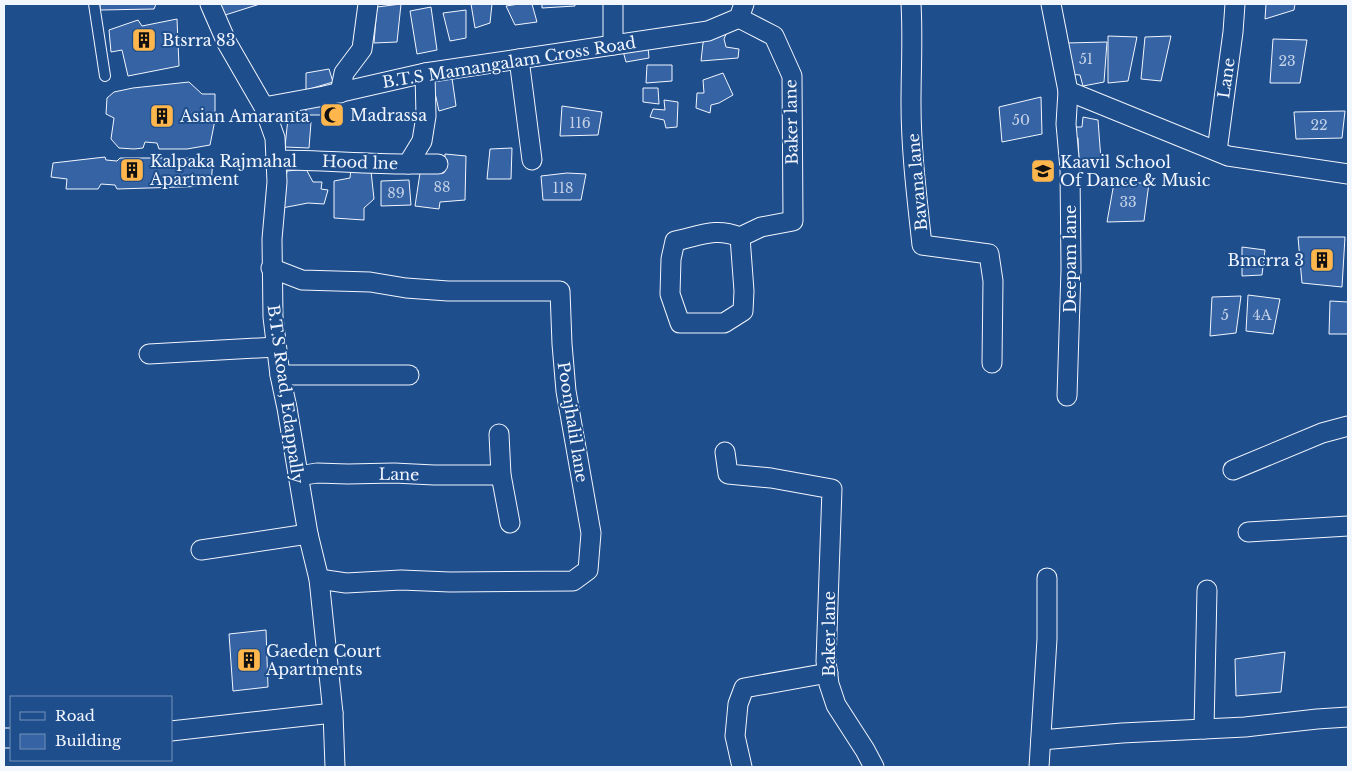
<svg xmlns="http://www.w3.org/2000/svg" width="1352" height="771" font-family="'Libre Baskerville',serif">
<rect width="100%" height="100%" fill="#1f4e8c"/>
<g fill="#3563a3" stroke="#f2f6ff">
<path d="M100,4H156L154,9L100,10Z"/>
<path d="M218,4H260L222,16Z"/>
<path d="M401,4L397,42L374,43L377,7Z"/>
<path d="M471,4H492L490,23L475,28Z"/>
<path d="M519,4H532L537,22L515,25L506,6Z"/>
<path d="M542,4H575V6L542,8Z"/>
<path d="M1266,4H1295L1294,10L1265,19Z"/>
<path d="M431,7L437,50L417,54L410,11Z"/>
<path d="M466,10V38L450,41L443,13Z"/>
<path d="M177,19L179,66L128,76L122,50L111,52L109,30L138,20L142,26Z"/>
<path d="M729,27L724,39L726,47L739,49L738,58L701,61L703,43L715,30Z"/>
<path d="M1108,36L1137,37L1128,81L1108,83Z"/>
<path d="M1171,36L1161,81L1141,79L1145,37Z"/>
<path d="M1273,39L1307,40L1300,83H1270Z"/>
<path d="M1107,42L1104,82L1083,86L1080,75L1067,74L1066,43Z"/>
<path d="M648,47L649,58L626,62L623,51Z"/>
<path d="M647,65H672V81L646,83Z"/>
<path d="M329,69L333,82L306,90V73Z"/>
<path d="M723,73L733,95L719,103L711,105L710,113L696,108L697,93H704L703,80Z"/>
<path d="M452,78L456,106L439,111L432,79Z"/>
<path d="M189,82L202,94H215V120L210,145L187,149H159L157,143L145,142L143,148L134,149L119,148L111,139L114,118L106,114L107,98L114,92L133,88Z"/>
<path d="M643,88H658L659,104L643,102Z"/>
<path d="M1041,97L1042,134L1002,142L999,107Z"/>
<path d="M664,100L678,102L677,127L666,128L664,120L650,117L653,109L665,110Z"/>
<path d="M326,104L325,115H305L307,105Z"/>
<path d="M562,106L602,112L598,135L560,136Z"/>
<path d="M330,107L338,108L332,123L328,122Z"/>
<path d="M1345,111L1342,138L1296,139L1294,112Z"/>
<path d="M1083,117L1098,120L1101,160L1079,161L1078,138L1071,137V127H1082Z"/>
<path d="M288,118L311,122L309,148L285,147Z"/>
<path d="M512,148L511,179H487L490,149Z"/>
<path d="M445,154L466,156L465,200L440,202L439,209L415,206L420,173H444Z"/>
<path d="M105,157L106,160L117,161L120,158H213L211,186L117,189L115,185L101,184L98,189H66L67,179L51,177L53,163Z"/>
<path d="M351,168L371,171L374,199L364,208V220L334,218V181L350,178Z"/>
<path d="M306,169L313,182H322L321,189L328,190L324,204L308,203L282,208L287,171Z"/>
<path d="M567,173L586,174L581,200H543L541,176Z"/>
<path d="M409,180L411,205L381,206V181Z"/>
<path d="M1114,183H1149L1144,221L1107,222Z"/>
<path d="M1298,237H1345L1342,287L1302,283Z"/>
<path d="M1242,247L1265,250L1262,275L1242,276Z"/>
<path d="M1248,295L1280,299L1273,334L1246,331Z"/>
<path d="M1241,296L1236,333L1210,336L1212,297Z"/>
<path d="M1330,301L1348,302V334H1329Z"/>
<path d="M266,630L268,687L233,691L229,634Z"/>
<path d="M1285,652L1281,692L1236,696L1235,659Z"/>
</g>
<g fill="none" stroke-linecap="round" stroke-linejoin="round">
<defs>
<path id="lane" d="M94,4L105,76"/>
<g id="street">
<path d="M210,4L227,43L264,107L275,138L277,182L272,239L273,317L280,375L287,408L308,534L319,579L333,713L335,767"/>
<path d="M613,4V45"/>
<path d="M911,4C913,37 911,70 911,103C911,151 917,198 922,245L989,254L993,281L992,363"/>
<path d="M1051,4L1068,91L1228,156L1348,174"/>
<path d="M739,18L774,36L792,76L793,221L761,227L740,237L744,291L743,311L724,323H680L670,294L671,259L675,241C700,236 715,227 740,237"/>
<path d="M519,59L532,160"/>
<path d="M340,93L344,73L362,49L368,4"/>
<path d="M264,107L324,96L425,73L708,31L739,18L744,4"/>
<path d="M1217,151L1233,32L1235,4"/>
<path d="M277,160C321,160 364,164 408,164L422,141L426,116L425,73"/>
<path d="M408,164H438"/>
<path d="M271,268L302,280L370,282L406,288L448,291H560L562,344L566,391L591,533L588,570L573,581L450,582L401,580L346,583L319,579"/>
<path d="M149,354L276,347"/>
<path d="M280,375H409"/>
<path d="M1067,396L1071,269L1070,169L1066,124L1068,91"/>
<path d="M499,434L501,475L510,523"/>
<path d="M725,452L728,474L771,478L832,489L826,661L829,684L836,705L865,750L874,767"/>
<path d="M1233,470L1322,433L1348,426"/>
<path d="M298,476L317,473L348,474L394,473L434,475H501"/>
<path d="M1248,532L1348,526"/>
<path d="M201,550L308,534"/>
<path d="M1204,729L1207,590"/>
<path d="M171,731L333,713"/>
<path d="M4,738H11"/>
<path d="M1041,740L1122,733L1245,727L1317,719L1348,717"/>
<path d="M742,767L735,736L738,704L744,688L828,673"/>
<path d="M1039,767L1047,639V578"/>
</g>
</defs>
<use href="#lane" stroke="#f2f6ff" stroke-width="12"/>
<use href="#street" stroke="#f2f6ff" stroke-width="21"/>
<use href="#lane" stroke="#1f4e8c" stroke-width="10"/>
<use href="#street" stroke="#1f4e8c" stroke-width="19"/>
</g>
<defs>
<symbol id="building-square" viewBox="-11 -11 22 22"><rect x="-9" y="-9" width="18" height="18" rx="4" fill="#ffb74d" stroke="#1f4e8c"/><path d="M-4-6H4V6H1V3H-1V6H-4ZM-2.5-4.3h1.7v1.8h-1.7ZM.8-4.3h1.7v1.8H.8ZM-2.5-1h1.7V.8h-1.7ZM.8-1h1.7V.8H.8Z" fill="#111"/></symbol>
<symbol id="mosque-square" viewBox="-11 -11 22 22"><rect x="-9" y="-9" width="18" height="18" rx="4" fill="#ffb74d" stroke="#1f4e8c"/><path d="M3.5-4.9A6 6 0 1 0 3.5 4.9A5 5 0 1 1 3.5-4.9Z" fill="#111"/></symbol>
<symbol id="school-square" viewBox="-11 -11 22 22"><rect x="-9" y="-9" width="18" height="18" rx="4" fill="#ffb74d" stroke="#1f4e8c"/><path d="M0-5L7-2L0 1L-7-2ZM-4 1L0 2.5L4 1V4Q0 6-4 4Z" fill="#111"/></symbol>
</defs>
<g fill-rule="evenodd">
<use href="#building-square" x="130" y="26" width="28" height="28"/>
<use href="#mosque-square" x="318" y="101" width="28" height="28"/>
<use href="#building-square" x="148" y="102" width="28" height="28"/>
<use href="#building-square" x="118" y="156" width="28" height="28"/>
<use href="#school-square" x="1029" y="157" width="28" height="28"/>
<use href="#building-square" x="1308" y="246" width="28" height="28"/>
<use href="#building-square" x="235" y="646" width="28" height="28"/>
</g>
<g text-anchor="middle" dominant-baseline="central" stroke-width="4" stroke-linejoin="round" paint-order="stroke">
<g font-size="14" fill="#c3d1e8">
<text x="1086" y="59">51</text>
<text x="1287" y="61">23</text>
<text x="1021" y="120">50</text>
<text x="580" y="123">116</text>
<text x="1319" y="125">22</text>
<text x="442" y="187">88</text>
<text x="563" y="188">118</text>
<text x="396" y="193">89</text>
<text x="1128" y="202">33</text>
<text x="1225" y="315">5</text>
<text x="1262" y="315">4A</text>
</g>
<g font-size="16" fill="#f2f6ff" stroke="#1f4e8c" text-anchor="start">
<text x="162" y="40">Btsrra 83</text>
<text x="350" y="115">Madrassa</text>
<text x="180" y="116">Asian Amaranta</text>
<text x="150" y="161">Kalpaka Rajmahal<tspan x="150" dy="18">Apartment</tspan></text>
<text x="1060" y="162">Kaavil School<tspan x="1060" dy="18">Of Dance &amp; Music</tspan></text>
<text x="1304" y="260" text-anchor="end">Bmcrra 3</text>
<text x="266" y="651">Gaeden Court<tspan x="266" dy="18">Apartments</tspan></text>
</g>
<g font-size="16" fill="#f2f6ff" stroke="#1f4e8c">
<text transform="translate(509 62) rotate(-9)">B.T.S Mamangalam Cross Road</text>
<text transform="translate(1226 78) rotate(-82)">Lane</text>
<text transform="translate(791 122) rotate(-91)">Baker lane</text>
<text transform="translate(360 162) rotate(2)">Hood lne</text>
<text transform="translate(917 182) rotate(-95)">Bavana lane</text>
<text transform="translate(1070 259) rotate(-90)">Deepam lane</text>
<text transform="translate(286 394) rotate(82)">B.T.S Road, Edappally</text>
<text transform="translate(573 422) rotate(81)">Poonjhalil lane</text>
<text transform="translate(399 474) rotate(1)">Lane</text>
<text transform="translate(829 634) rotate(-90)">Baker lane</text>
</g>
</g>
<rect width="1352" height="771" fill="none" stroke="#f2f6ff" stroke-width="10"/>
<rect x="10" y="696" width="162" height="65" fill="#1f4e8c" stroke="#7391ba"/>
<rect x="20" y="712" width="25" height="8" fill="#1f4e8c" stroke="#7391ba"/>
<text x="55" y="721" font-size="15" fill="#f2f6ff">Road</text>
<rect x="20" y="734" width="25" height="15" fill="#3563a3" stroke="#7391ba"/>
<text x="55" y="746" font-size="15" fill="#f2f6ff">Building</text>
</svg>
